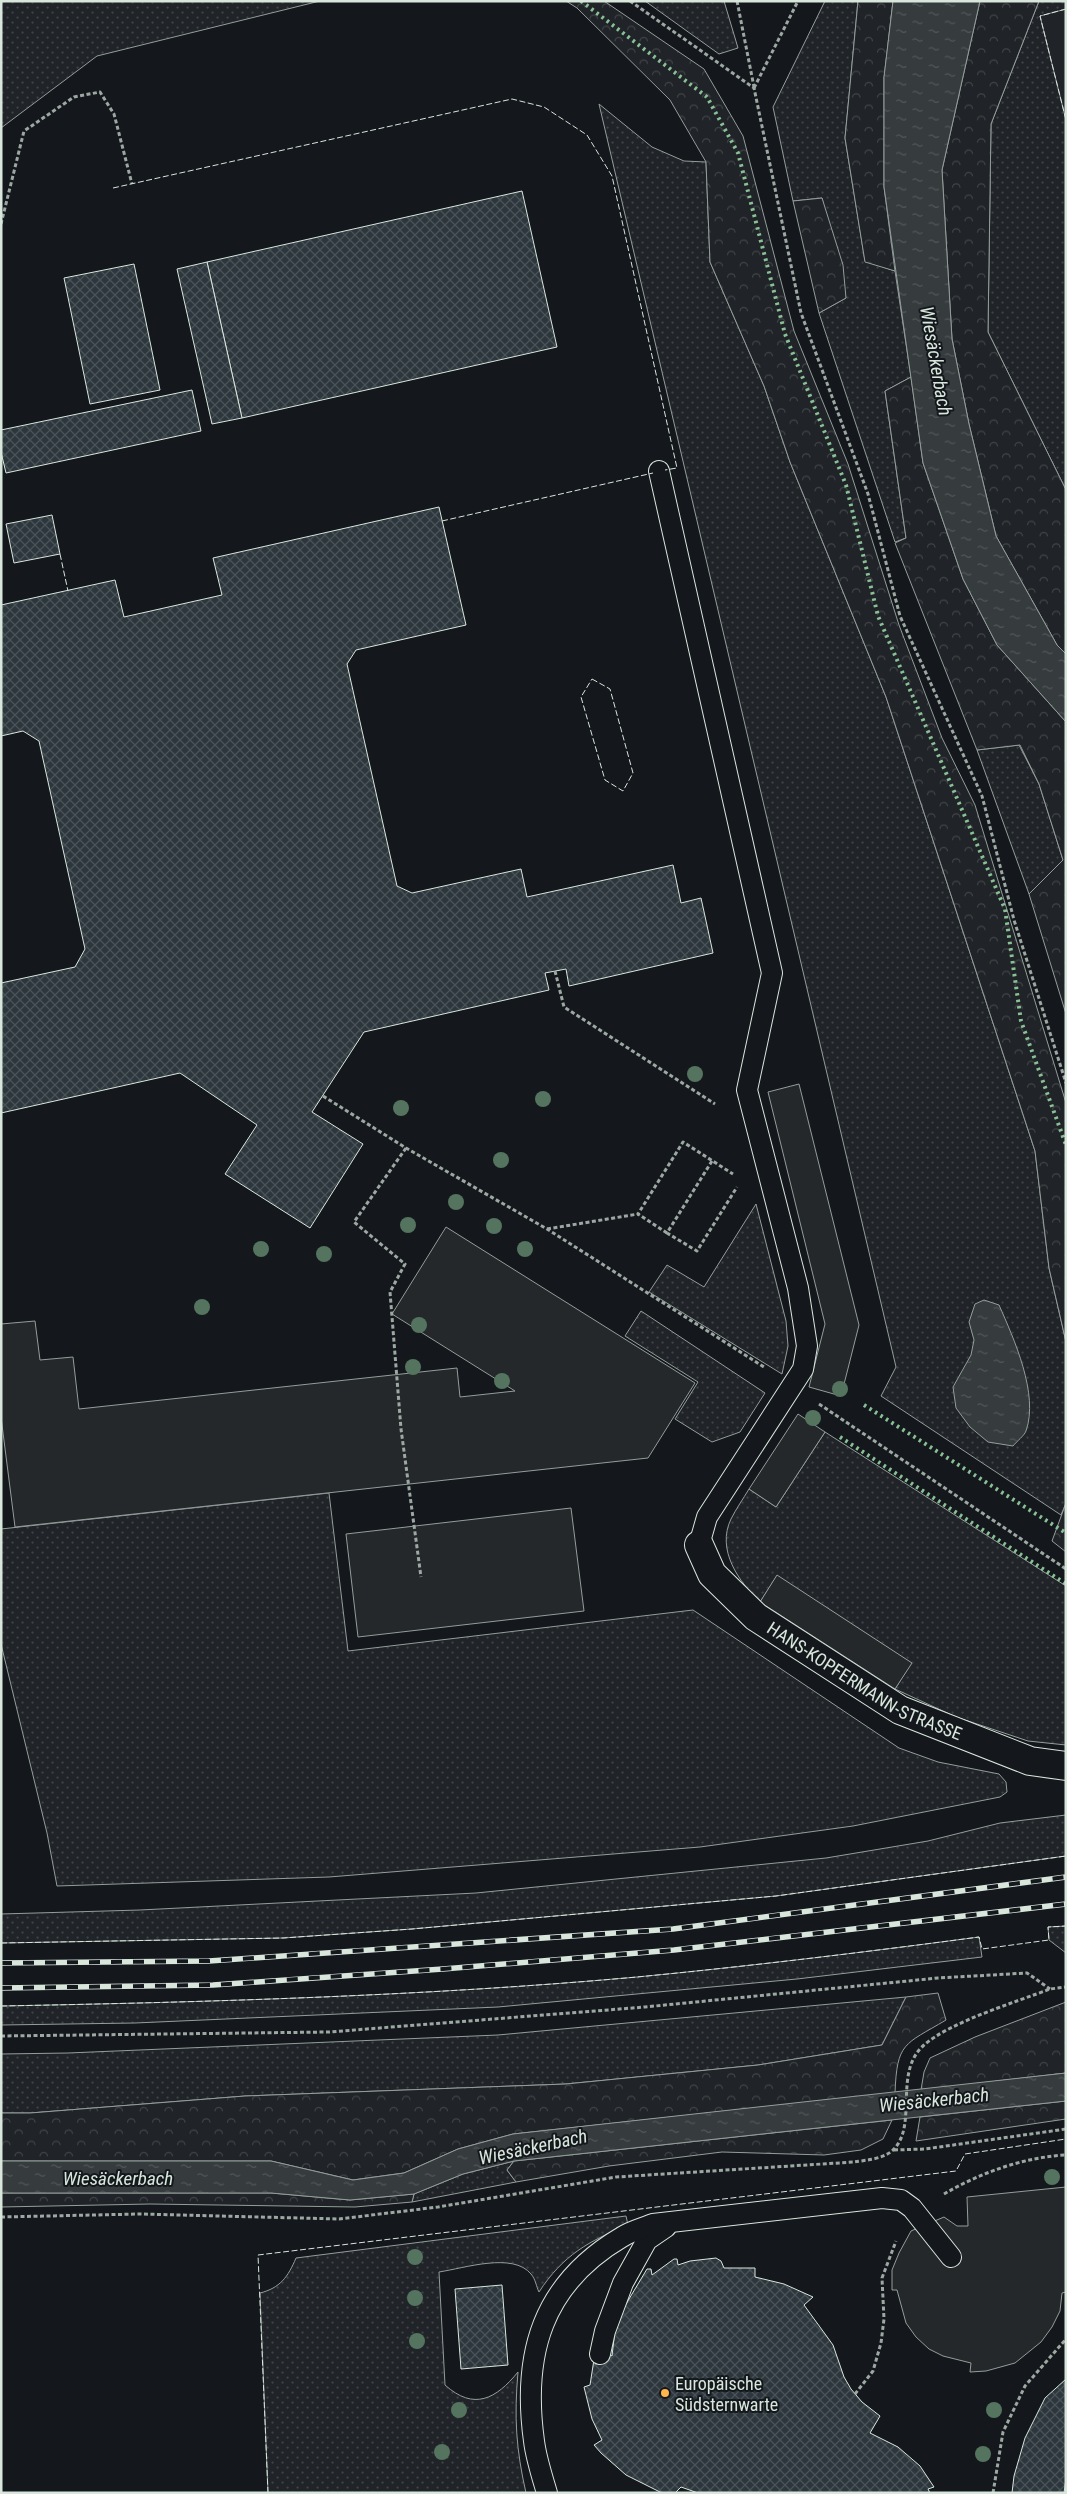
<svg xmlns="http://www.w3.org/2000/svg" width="1067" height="2494" font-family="'Roboto Condensed',sans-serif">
<defs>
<pattern id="grass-dots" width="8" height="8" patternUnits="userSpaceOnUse" patternTransform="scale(1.25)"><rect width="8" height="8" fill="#202428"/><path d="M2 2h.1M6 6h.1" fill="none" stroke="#404447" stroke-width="1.8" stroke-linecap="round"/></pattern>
<pattern id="forest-crowns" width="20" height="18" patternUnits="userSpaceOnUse" patternTransform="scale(1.25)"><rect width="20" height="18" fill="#202428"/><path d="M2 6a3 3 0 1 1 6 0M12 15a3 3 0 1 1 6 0" fill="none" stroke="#404447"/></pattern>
<pattern id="water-ripples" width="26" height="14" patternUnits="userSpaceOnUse" patternTransform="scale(1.25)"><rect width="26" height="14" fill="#363b3e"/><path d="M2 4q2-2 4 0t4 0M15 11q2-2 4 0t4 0" fill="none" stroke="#525759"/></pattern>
<pattern id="building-cross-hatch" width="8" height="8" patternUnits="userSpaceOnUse" patternTransform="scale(1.25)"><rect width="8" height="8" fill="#2c363c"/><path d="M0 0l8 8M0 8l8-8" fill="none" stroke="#4a5358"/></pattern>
</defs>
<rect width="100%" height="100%" fill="#14181c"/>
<g fill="url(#grass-dots)" stroke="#939e99">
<path d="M1,1H320L97,56L1,128Z"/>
<path d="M645,1H724L738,48L719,54Z"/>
<path d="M825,1H858L845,138L865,261L895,271L911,377L885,391L906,538L895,542L819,313L846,298L822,198L793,201L773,107Z"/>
<path d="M1039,1H1066V490L988,332L991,124Z"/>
<path d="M599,104L652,147L684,161L706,162L710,262L764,386L790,462L886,697L1035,1151L1049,1268L1066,1342V1503L1061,1515L881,1396L896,1367Z"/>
<path d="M1019,745L1039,784L1063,860L1029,894L977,750Z"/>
<path d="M756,1204L786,1321L788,1346L782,1374L649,1292L667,1265L704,1287Z"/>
<path d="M641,1311L765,1393L740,1432L712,1442L675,1419L698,1382L625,1336Z"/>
<path d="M825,1432L1066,1586V1745L1028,1741L956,1717L895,1689L911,1663L777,1576L760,1602C739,1582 716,1550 731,1519C736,1509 743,1499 749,1489L776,1507Z"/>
<path d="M329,1493L348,1651L693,1610L899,1748L938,1762L999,1774L1006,1782L1007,1792L1000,1797L853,1826L700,1847L329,1877L57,1886L47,1833L1,1644V1529Z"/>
<path d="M1066,1815V1856L776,1896L412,1929L283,1938L1,1943V1914L140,1910L476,1893L826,1858L928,1841L1000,1823Z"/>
<path d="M1066,1926V1953L1049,1940L1048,1927Z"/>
<path d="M979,1937L982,1957L797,1979L498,2007L135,2023L1,2025V2006C213,2002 426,1996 637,1977C751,1966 866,1952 979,1937Z"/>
<path d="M906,1997L882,2045L758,2065L566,2084L245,2096L30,2113H1V2054L68,2053L498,2035Z"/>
<path d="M514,2161L507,2170L516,2182L412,2202L414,2194L463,2174Z"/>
<path d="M626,2216L628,2225C589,2241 563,2255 539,2292C536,2286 536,2280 531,2274C513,2252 465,2268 439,2272L445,2385C474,2411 496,2399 518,2372C514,2417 516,2449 526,2493H268L260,2293C280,2288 288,2277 296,2258Z"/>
</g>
<g fill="url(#forest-crowns)" stroke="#939e99">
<path d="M566,1H604L704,69L743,136L794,331L848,464L899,625L942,738L975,805L1066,1103V1342L1049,1268L1035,1151L886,697L790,462L764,386L710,262L706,162L670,100L577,8Z"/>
<path d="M858,1H893L884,78V187L895,271L865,262L845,138Z"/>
<path d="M980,1H1039L991,124L988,332L1066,490V654L1057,645L996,536L969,424L952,339L942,170Z"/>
<path d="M822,198L843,265L846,298L819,313L793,201Z"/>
<path d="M911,377L923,463L963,579L997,645L1066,722V1014L1029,894L1063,860L1039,784L1020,745L977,750L895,543L906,538L885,391Z"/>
<path d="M1066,1503V1552L1052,1541Z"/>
<path d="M938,1993L946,2020C904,2045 897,2042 895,2093L513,2134L458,2149L404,2173L353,2180L271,2161H1V2113H30L245,2096L566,2084L758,2065L882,2045L906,1997Z"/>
<path d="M1066,2002V2073L921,2090L924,2072L930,2058L975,2037Z"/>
<path d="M1066,2101V2119L916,2141L920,2117Z"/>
<path d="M892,2120L883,2139L861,2150L824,2155L722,2152L609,2166L516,2182L507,2170L514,2161Z"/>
<path d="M1,2193H271L350,2200L414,2194L412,2202L355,2207L150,2204L1,2207Z"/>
</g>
<path fill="#202428" stroke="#939e99" d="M1066,9V120L1040,16Z"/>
<g fill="#24282b" stroke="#939e99">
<path d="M799,1084L859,1325L841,1396L809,1387L825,1324L768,1092Z"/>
<path d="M446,1227L695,1383L648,1458L15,1527L1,1417V1324L35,1321L40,1360L73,1357L79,1409L457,1368L460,1397L515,1391L392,1314Z"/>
<path d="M798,1414L825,1432L776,1507L749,1489Z"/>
<path d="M571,1508L584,1611L358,1637L346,1534Z"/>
<path d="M777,1575L912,1663L895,1689L760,1602Z"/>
<path d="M1066,2187V2292L1062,2293L1060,2311L1052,2327L1041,2342L1015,2363L986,2371L970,2372L971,2363L943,2356L929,2349L916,2337L906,2323L897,2290H892V2270L899,2253L911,2231L944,2217L957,2226H968L967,2197Z"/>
</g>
<g fill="url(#water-ripples)" stroke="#939e99">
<path d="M893,1H980L942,170L952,339L969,424L996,536L1057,645L1066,654V722L997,645L963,579L923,463L884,187V77Z"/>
<path d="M984,1300L999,1305C1014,1339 1039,1394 1026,1431C1024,1436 1017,1441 1013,1446L988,1442L970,1427L956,1408L953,1387L971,1355L974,1340L969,1322L975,1304Z"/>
<path d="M1066,2073V2101L514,2161L463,2174L414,2194L350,2200L271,2193H1V2161H271L353,2180L404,2173L458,2149L513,2134Z"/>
</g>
<g fill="url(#building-cross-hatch)" stroke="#d8e6dc">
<path d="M522,191L557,347L242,418L207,262Z"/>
<path d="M207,262L242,418L212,424L177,269Z"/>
<path d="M134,264L160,390L90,404L64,278Z"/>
<path d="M192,390L201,431L6,473L1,452V430Z"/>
<path d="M439,507L466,625L356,650L347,664L397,886L412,893L521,869L527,897L673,865L681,903L701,898L713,953L569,986L566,969L545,973L549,990L364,1032L312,1112L363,1144L310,1228L225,1174L257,1125L180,1073L1,1113V983L75,967L85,949L39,741L23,731L1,736V605L115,580L124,617L222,595L213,558Z"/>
<path d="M52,515L60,554L14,563L6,524Z"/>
<path d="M716,2258L721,2261L724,2268H755V2277L784,2284L813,2297L804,2305L833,2345L844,2377L851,2389L862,2402L880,2416L870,2433L898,2447L920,2466L934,2487L928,2489L930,2493H698L681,2487L675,2493H662L626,2475L601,2453L594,2445L602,2440L592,2419L584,2387L590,2385L595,2353H607L612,2356L615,2330L620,2314L647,2269H651L652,2275L674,2259H677L678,2265L690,2261Z"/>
<path d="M502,2285L508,2365L461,2369L455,2289Z"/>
<path d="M1066,2379V2479L1064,2493H1012L1014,2476L1025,2438L1045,2398Z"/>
</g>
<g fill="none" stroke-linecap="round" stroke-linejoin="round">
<defs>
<g id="lane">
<path d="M659,471L772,973L747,1090L798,1288L807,1346L803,1369L707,1517L699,1545"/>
<path d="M600,2354L605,2331L623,2283L647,2240L666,2227"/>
<path d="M547,2493C542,2476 536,2458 534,2441C522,2354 542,2284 622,2237C631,2231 643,2228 653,2224L882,2198L901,2200L912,2208L951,2257"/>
</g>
<g id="street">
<path id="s1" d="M699,1545L712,1574L756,1617L900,1710L1030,1761L1066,1766"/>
</g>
</defs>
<use href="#lane" stroke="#d8e6dc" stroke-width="22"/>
<use href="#street" stroke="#d8e6dc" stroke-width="30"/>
<g stroke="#9da8a2" stroke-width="3" stroke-dasharray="4 2.5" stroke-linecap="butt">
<path d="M630,1L754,88L801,313L868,494L900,616L982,796L1014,920L1066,1083"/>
<path d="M737,1L754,87"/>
<path d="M754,88L798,1"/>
<path d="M1,224L24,131L74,97L100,92L114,114L132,184"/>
<path d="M555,971L564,1007L715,1104"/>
<path d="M323,1096L406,1148L547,1229L764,1367"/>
<path d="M406,1148L354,1222L405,1264L390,1292L401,1429L421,1577"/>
<path d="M712,1161L667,1233L697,1251L737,1187"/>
<path d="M547,1229L638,1214"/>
<path d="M667,1233L638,1214L683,1142L733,1174"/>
<path d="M819,1404L1066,1569"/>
<path d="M1,2036L329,2032L645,2007L938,1978L1027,1973L1050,1989"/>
<path d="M894,2150L925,2149L1066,2129"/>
<path d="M944,2194C980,2173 1024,2157 1066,2155"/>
<path d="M1,2217L140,2214L339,2219L438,2207L616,2177L854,2162C866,2160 885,2159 894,2149C918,2124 893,2072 924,2045C950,2022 1016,2002 1050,1989L1066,1987"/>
<path d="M855,2394L873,2371L881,2343L884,2319L882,2278L896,2241"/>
<path d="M993,2493L1003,2432L1025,2386L1066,2339"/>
</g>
<use href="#lane" stroke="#14181c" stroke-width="20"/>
<use href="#street" stroke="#14181c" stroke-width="28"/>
<defs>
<g id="rail">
<path d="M1,1963L209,1961L673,1929L1066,1877"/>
<path d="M1,1988L213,1985L443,1969L674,1950L1066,1904"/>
</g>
</defs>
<use href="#rail" stroke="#d8e6dc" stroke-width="5.5"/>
<use href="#rail" stroke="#14181c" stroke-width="4" stroke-dasharray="11" stroke-linecap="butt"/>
<g stroke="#8ac095" stroke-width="4" stroke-dasharray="2.5 4" stroke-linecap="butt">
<path d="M581,1L707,97L738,153L785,334L846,485L878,616L1005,909L1021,1021L1066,1145"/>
<path d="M864,1405L1066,1533"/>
<path d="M840,1437L1066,1584"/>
</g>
<g stroke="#d8e6dc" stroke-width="1" stroke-dasharray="6 2.5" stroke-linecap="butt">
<path d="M1066,9L1040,16L1066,120"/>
<path d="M113,188L512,99L544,107L587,135L612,176L677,468L665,470"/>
<path d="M442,521L653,473"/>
<path d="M60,554L68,591"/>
<path d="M592,679L610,689L633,773L623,791L605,780L581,697Z"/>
<path d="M1,1943L283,1938L412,1929L776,1896L1066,1856"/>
<path d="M1,2006C213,2002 426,1996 637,1977C751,1966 866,1952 979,1937L982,1949L1049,1940L1048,1927L1066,1926"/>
<path d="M268,2493L258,2255L956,2171L965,2154L1066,2139"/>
</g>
</g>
<g fill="#55745f">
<circle cx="695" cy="1074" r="8"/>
<circle cx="543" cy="1099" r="8"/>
<circle cx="401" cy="1108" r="8"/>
<circle cx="501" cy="1160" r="8"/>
<circle cx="456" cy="1202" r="8"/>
<circle cx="408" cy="1225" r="8"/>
<circle cx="494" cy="1226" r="8"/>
<circle cx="261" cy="1249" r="8"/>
<circle cx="525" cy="1249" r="8"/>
<circle cx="324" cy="1254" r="8"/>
<circle cx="202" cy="1307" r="8"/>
<circle cx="419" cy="1325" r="8"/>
<circle cx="413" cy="1367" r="8"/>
<circle cx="502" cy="1381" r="8"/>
<circle cx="840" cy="1389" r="8"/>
<circle cx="813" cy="1418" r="8"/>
<circle cx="1052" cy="2177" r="8"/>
<circle cx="415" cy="2257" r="8"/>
<circle cx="415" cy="2298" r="8"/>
<circle cx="417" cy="2341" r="8"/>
<circle cx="459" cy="2410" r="8"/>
<circle cx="994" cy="2410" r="8"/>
<circle cx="442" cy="2452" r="8"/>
<circle cx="983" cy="2454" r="8"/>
</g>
<circle fill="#ffb74d" stroke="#14181c" stroke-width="2" cx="665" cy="2393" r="5"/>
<g text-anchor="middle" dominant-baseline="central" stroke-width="4" stroke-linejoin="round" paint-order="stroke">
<g font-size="18" fill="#d8e6dc" stroke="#14181c">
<text stroke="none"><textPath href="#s1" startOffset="220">HANS-KOPFERMANN-STRASSE</textPath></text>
</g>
<g font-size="18" fill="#d8e6dc" stroke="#14181c" text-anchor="start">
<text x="675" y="2383">Europäische<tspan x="675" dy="21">Südsternwarte</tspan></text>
</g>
<g font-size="19" font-style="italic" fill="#d8e6dc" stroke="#14181c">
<text transform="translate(936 361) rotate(80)">Wiesäckerbach</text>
<text transform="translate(934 2100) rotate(-6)">Wiesäckerbach</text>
<text transform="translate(533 2147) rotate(-12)">Wiesäckerbach</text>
<text x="118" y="2178">Wiesäckerbach</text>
</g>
</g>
<rect width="1067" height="2494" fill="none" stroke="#d8e6dc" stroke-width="5"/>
</svg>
